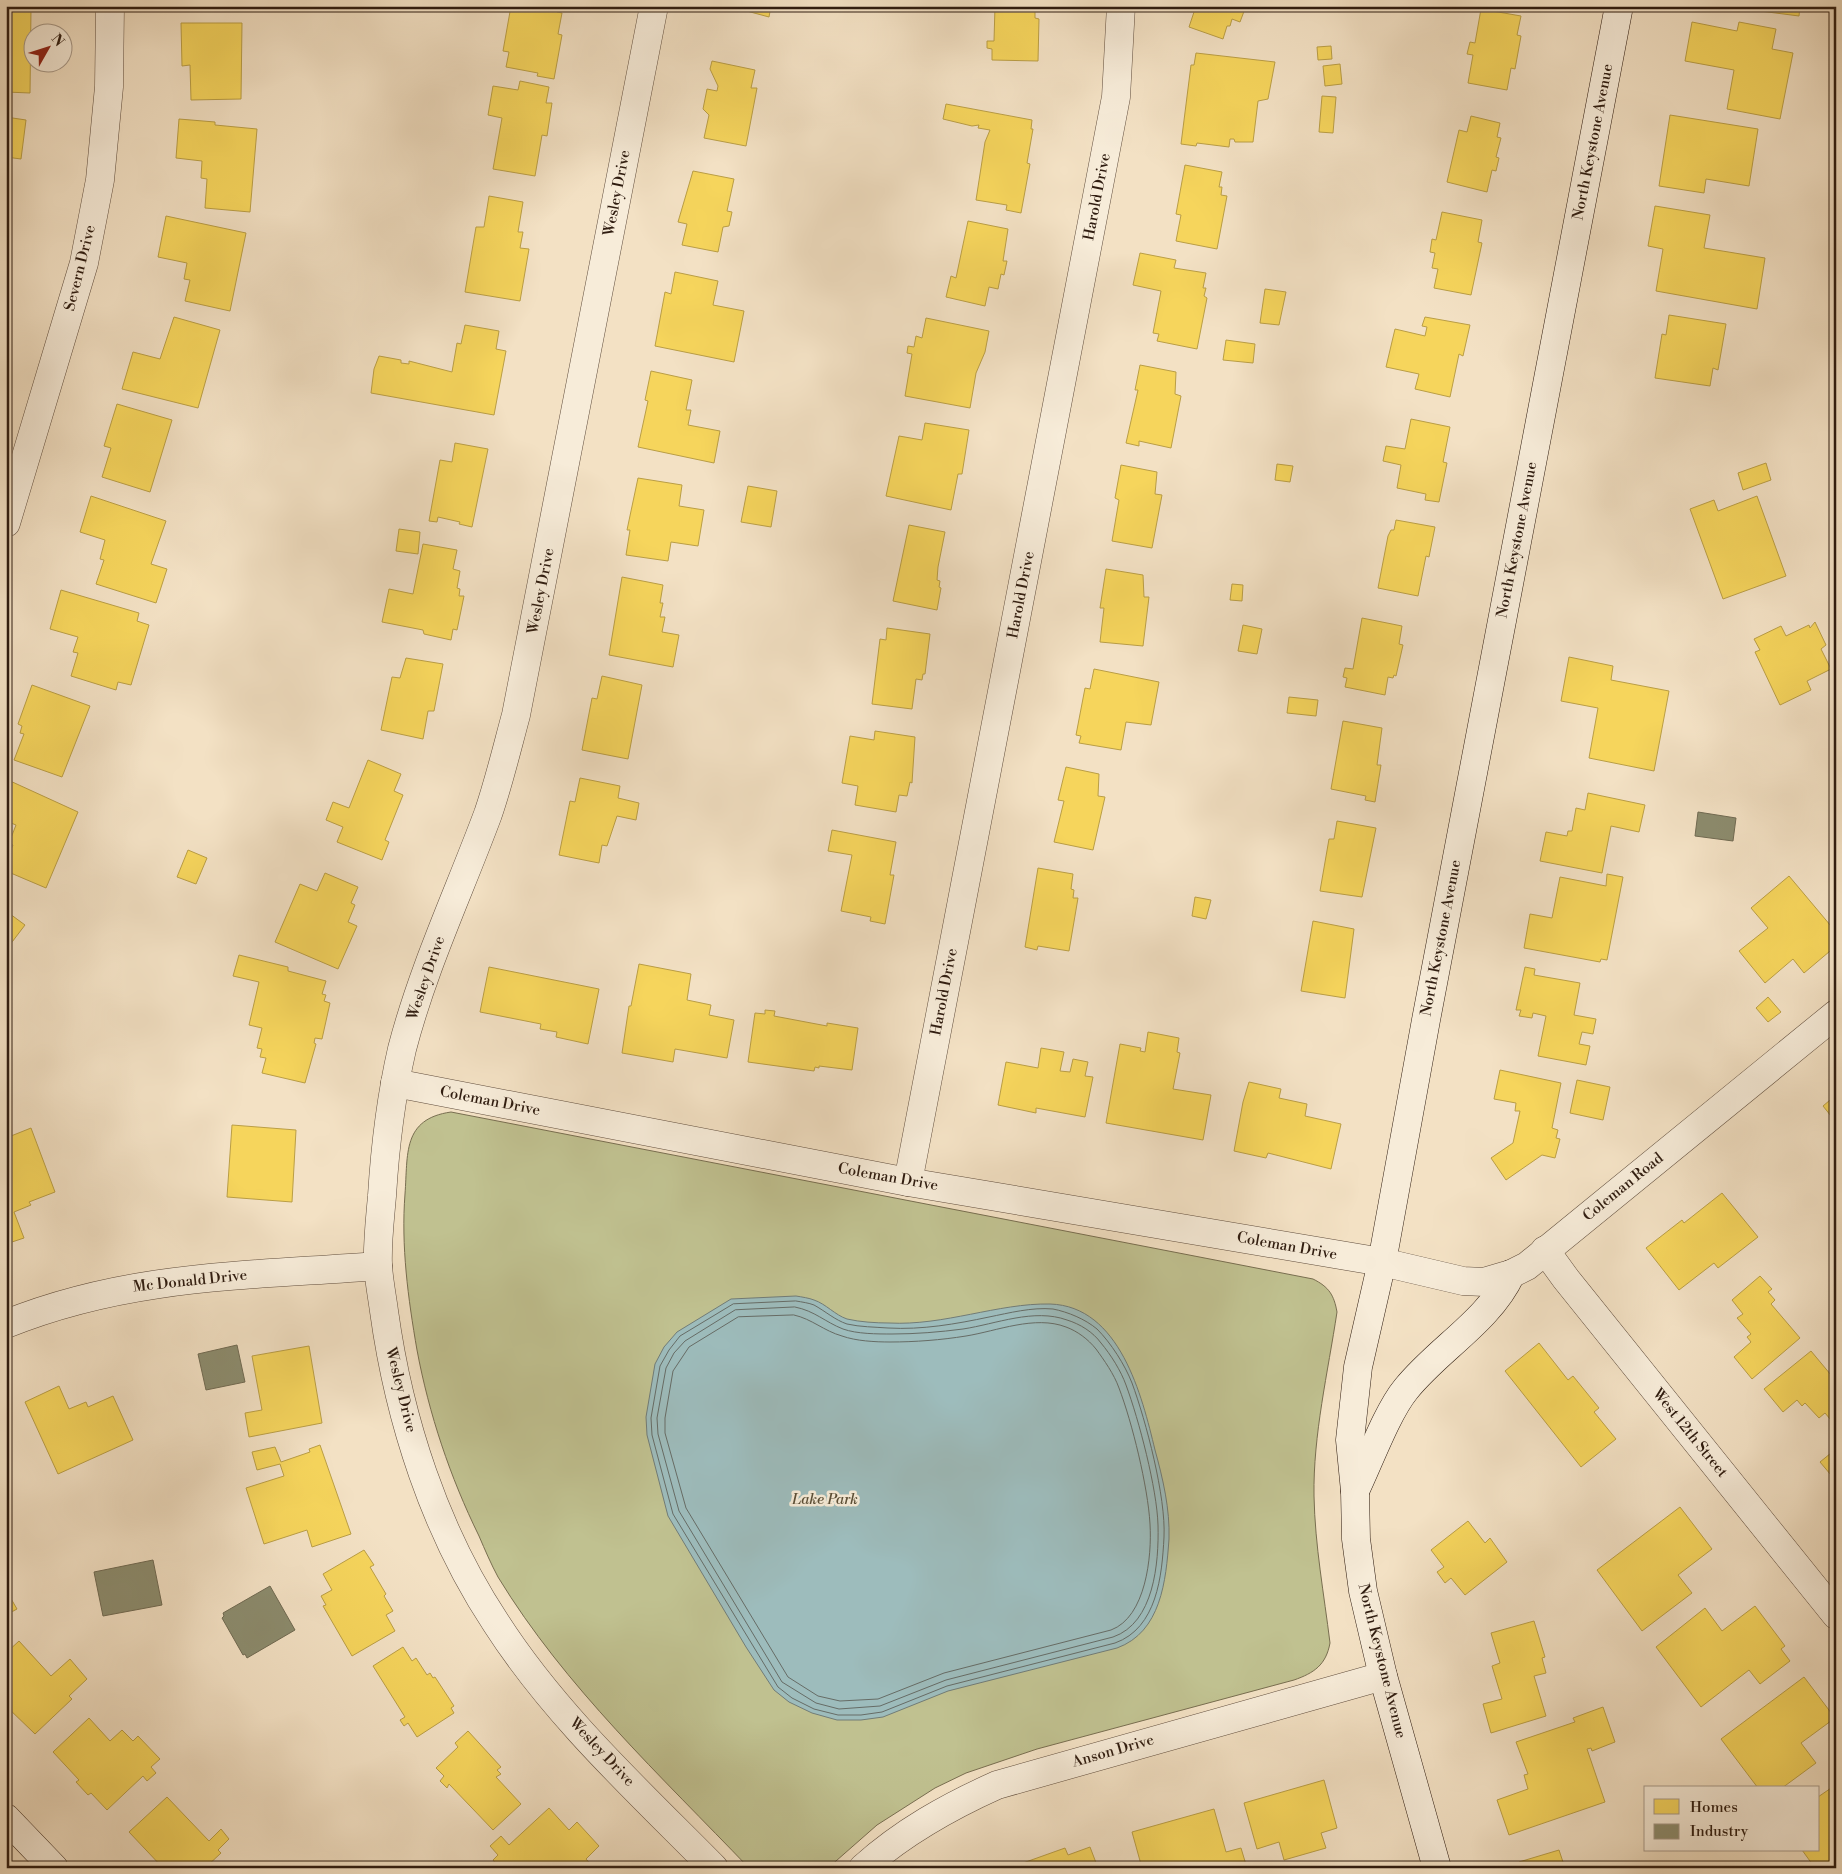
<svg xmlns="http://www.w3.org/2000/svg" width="1842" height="1874" font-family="'Libre Bodoni',serif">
<rect width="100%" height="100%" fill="#f3e1c4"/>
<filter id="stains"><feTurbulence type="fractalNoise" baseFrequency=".004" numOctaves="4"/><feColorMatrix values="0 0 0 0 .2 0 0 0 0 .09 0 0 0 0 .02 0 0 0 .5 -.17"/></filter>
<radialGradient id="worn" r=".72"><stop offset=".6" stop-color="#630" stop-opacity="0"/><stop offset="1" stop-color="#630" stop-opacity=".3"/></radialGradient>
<path fill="#c0c190" stroke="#786e50" d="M451,1112L1313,1279C1329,1287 1334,1295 1337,1312C1328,1372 1313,1435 1314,1496C1315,1546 1324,1594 1330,1643C1326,1665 1314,1673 1294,1680L1037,1749L966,1773L935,1788L877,1825L828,1868H749C661,1776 565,1687 498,1577C491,1564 485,1550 479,1536C450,1477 429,1414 417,1350C408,1298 401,1246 405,1194C408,1154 402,1119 451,1112Z"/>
<path fill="#9dbcbc" stroke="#717c77" d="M796,1296C802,1297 809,1298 814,1300C826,1304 835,1315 847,1319C860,1322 876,1323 889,1323C944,1326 998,1303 1050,1304C1120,1306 1142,1396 1155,1450C1163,1479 1170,1509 1169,1539C1166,1581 1161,1632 1117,1648L948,1691L883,1717L861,1720H837L812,1713L789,1702L774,1690L746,1647L668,1516L647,1435L646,1417L655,1364L664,1347L677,1332L731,1299Z"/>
<g fill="#f6d55c" stroke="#ba9e45">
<path d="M511,6H558L557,12L562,13L558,34L562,35L554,79L537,76L538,73L506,67L509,52L503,51Z"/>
<path d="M728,6H771L769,17Z"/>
<path d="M995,6H1035V18L1039,19L1038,61L992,60V49L987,48V41H994Z"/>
<path d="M1196,6H1246L1240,22L1232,19L1230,26H1227L1223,39L1189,27Z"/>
<path d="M1721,6H1800L1799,16Z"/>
<path d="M6,9H31L30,93L6,92Z"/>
<path d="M1481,9L1521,16L1517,35L1521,36L1515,69L1511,68L1507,90L1468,83L1473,55L1467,54L1470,42L1475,43Z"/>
<path d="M1692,22L1737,31L1739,22L1776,29L1772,49L1793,53L1780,119L1727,109L1734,70L1685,61Z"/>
<path d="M181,23H242L241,99L191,100L190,65L182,66Z"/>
<path d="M1331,46L1332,59L1318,60L1317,47Z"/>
<path d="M1196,53L1275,62L1268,99L1258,101L1253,142H1235L1234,139H1230L1229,147L1197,143L1196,146L1181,144L1191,65H1194Z"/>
<path d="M712,61L755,70L751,88H757L746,146L704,138L709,115L703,109L707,89L717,91L718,86L710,69Z"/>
<path d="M1340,64L1342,84L1325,86L1323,66Z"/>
<path d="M520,81L549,87L546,103H552L547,136L542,135L535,176L493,169L502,118L488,115L493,86L518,90Z"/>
<path d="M1322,96L1336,97L1333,133L1319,132Z"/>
<path d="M946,104L1032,120L1031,129H1033L1027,163L1030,164L1021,213L1006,210L1007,205L976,200L985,142L990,130L978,128L979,125L972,126L943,119Z"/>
<path d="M1670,115L1758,129L1749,186L1706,179L1704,193L1659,186Z"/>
<path d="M1471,116L1500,123L1497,137L1501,138L1496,157L1499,158L1496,171L1492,170L1487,192L1447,182L1459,130L1467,132Z"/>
<path d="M6,117L26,120L21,159L6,157Z"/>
<path d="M179,119L215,122V125L257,129L250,212L205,208L207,179L201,178L202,161L176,158Z"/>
<path d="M1185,165L1222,172L1219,187H1222L1221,195L1227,196L1217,249L1176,241L1181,215L1176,214Z"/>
<path d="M693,171L734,179L727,211L732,212L729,226L723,227L718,252L682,245L687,224L678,222Z"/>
<path d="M489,196L523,202L518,232H523L520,248L529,249L520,301L465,292L476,227H484Z"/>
<path d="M1655,206L1710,215L1704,248L1765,258L1757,309L1656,291L1663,249L1648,246Z"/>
<path d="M1442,212L1482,220L1478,242L1482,243L1471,295L1434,288L1438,269L1432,268L1435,253L1430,252L1432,239L1436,240Z"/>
<path d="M166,216L246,233L230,311L185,301L190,280L184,279L187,263L158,257Z"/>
<path d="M968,221L1008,229L1003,261H1007L1004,275L1001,274L998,289L989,287L985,306L946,297L951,276L956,278Z"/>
<path d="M1140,253L1176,260L1174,268L1206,273L1203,288H1206L1204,296L1207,298L1197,349L1157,341L1159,334L1153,333L1161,291L1133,285Z"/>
<path d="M675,272L718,281L713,305L744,311L734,362L655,346L665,292L671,294Z"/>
<path d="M1265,289L1286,292L1279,325L1260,323Z"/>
<path d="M1669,315L1726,324L1718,370L1713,368L1710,386L1655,378L1662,334L1666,335Z"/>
<path d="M174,317L220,330L198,408L122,389L133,352L160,359Z"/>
<path d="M1425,317L1470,325L1463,356L1459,354L1450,397L1415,389L1419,374L1386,367L1395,329L1425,336L1427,327L1422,326Z"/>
<path d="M926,318L989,331L985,352L976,373L970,408L905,396L912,354L907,353L908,346L914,347L916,336L922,338Z"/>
<path d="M465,325L499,331L496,349L506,351L494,415L371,393L374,369L379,356L401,360V363L409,364V361L452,372L457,343L461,344Z"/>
<path d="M1226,340L1255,344L1253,363L1223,360Z"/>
<path d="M1140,365L1176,372L1175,394L1181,396L1171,448L1139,441V446L1126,443L1138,390H1135Z"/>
<path d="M651,371L692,380L686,410H691L688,425L720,431L714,463L638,447L648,401L645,400Z"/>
<path d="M117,404L172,420L150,492L102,477L111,448L104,446Z"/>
<path d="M1411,419L1450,427L1443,462L1447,463L1439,502L1425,500L1426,494L1397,488L1401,465L1383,461L1386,446L1405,449Z"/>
<path d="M925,423L969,430L962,474H958L951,510L886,496L899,436L922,440Z"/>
<path d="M455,443L488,449L472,527L459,524L460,522L438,517L437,522L429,521L440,460L452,462Z"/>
<path d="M1766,463L1771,480L1743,490L1738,473Z"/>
<path d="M1277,464L1293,466L1290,482L1275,480Z"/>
<path d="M1121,465L1157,472L1155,494L1162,495L1152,548L1112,541L1119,500L1115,498Z"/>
<path d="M638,478L682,485L679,506L704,510L698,546L671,542L668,561L626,555L630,530H627Z"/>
<path d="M748,486L777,491L771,527L741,522Z"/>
<path d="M91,496L166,521L151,564L167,569L156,603L96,584L104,560L100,559L105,540L80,532Z"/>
<path d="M1757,496L1786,576L1723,599L1690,509L1714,500L1718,511Z"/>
<path d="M1396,520L1435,527L1429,557L1426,556L1418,596L1378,588L1388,536L1391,530H1394Z"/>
<path d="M909,525L945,532L938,567L937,580L940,581L939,587L941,588L937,610L893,601Z"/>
<path d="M399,529L420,532L418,554L396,551Z"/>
<path d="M423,544L457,550L453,569L460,571L457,588L460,589L459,596H464L457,630L453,629L451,640L424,634L423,630L382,622L389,589L413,594Z"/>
<path d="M1106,569L1143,575L1144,597H1149L1143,646L1100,642L1104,608H1100Z"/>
<path d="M622,577L663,585L660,603H663L660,617H665L662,632L679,635L673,667L609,655Z"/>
<path d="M1232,584L1243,585L1242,601L1230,600Z"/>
<path d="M61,590L139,613L137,621L149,625L131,685L118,682L116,690L71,676L78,653L73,652L78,637L50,629Z"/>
<path d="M1362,618L1402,626L1399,644L1403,645L1396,676L1394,675L1393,678L1388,677L1385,695L1345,687L1347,678L1343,677L1345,668L1353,669Z"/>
<path d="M1815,622L1826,645L1821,649L1831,669L1807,681L1811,690L1780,705L1755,652L1760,650L1754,639L1781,626L1786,636L1809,625L1810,628Z"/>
<path d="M1243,625L1262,629L1257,654L1238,651Z"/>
<path d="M887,628L930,634L925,674H923L922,680L916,679L912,709L872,704L880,639L886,640Z"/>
<path d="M1569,657L1613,666L1611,680L1669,691L1654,771L1589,758L1598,708L1561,701Z"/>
<path d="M406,658L443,664L434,711H428L423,739L381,730L392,677L400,678Z"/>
<path d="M1094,669L1159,682L1151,725L1126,722L1121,750L1079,743L1081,736L1076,735L1085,688L1090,689Z"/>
<path d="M602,676L642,685L628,759L582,750L592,698L597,699Z"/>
<path d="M32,685L90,706L62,777L14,760L24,734L20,733L22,726L18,724Z"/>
<path d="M1289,697L1318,700L1316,716L1287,713Z"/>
<path d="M1343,721L1382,728L1377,765H1381L1375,802L1365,800L1366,796L1331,789Z"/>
<path d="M875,731L915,737L912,783L910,782L907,796L899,795L896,812L855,805L858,786L842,783L850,736L874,740Z"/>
<path d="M368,760L401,774L394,791L403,795L385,840L389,842L382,860L337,842L343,827L326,820L333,802L349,808Z"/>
<path d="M1066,767L1099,774L1098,796L1105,797L1093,850L1054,842L1064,801L1058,800Z"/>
<path d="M580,778L620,786L618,798L639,803L636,820L617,816L607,846L602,845L599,863L559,855L570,801L575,802Z"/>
<path d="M8,780L78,812L46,888L6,871V860L13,845L9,843L16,825L6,821Z"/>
<path d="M1588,793L1645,805L1639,832L1611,826L1602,873L1540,861L1546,832L1567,836L1568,831H1572L1576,808L1585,810Z"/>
<path d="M1337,821L1376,828L1362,897L1320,891L1329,839H1334Z"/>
<path d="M832,830L896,842L890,875H894L885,924L870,921L871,917L841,911L852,855L828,851Z"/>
<path d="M188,850L207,858L196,884L177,877Z"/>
<path d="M1038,868L1073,874L1071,889L1074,890L1073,898H1078L1069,951L1038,946L1037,950L1025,947Z"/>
<path d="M325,873L358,887L351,903L355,905L348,922L357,926L338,969L275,942L300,884L317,891Z"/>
<path d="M1607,874L1623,877L1607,960L1601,959L1600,962L1524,948L1530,914L1552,918L1560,877L1606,886Z"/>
<path d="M1789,876L1836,932V946L1804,973L1793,959L1765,983L1739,951L1768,928L1751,908Z"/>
<path d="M1195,897L1211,900L1206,919L1192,916Z"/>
<path d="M6,911L25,925L6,950Z"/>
<path d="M1313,921L1354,929L1345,998L1301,991Z"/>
<path d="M239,955L288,967V971L326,981L322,994L326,995L324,1001L330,1003L322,1039L315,1038L314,1043L316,1044L305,1083L262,1073L266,1058L260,1057L262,1049L257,1048L262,1028L249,1025L259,982L233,976Z"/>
<path d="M639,964L691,974L687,1000L711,1005L709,1015L734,1020L727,1058L675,1049L673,1062L622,1053L629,1006H631Z"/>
<path d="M489,967L599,989L588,1044L556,1037L557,1032L540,1029L541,1024L480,1012Z"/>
<path d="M1525,967L1535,969L1534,975L1580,983L1574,1015L1596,1019L1593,1034L1582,1032L1579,1044L1590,1046L1586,1065L1538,1056L1546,1016L1533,1013L1532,1018L1519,1016L1521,1010H1516Z"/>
<path d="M1768,997L1781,1012L1768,1022L1756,1008Z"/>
<path d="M765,1010L775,1011L774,1016L827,1026V1023L858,1028L852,1070L819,1066V1068L815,1067L814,1071L748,1062L755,1013L765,1014Z"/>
<path d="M1148,1032L1179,1038L1177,1052L1180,1053L1173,1089L1211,1095L1203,1140L1106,1123L1120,1044L1141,1048L1140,1051L1145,1052Z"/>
<path d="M1041,1048L1064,1052L1060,1071L1070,1072L1073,1059L1088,1062L1085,1076L1093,1077L1085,1117L1036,1108V1113L998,1105L1006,1062L1038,1068Z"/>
<path d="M1500,1070L1561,1083L1552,1128L1558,1130L1556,1138L1560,1139L1555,1158L1542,1155L1506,1180L1491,1158L1513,1143L1520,1111H1515L1516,1103L1494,1099Z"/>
<path d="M1577,1080L1610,1087L1603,1120L1570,1113Z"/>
<path d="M1249,1082L1281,1089L1279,1098L1307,1104L1305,1116L1341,1124L1331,1169L1268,1153L1266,1158L1234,1151L1243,1102Z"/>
<path d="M1836,1095V1120L1835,1121L1823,1106Z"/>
<path d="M232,1125L296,1130L292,1202L227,1197Z"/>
<path d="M31,1128L55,1192L29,1202L31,1205L14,1212L24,1238L6,1244V1138Z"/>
<path d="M1722,1193L1758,1237L1718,1268L1714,1263L1679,1290L1646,1248L1682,1220L1684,1223Z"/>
<path d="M1760,1276L1772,1289L1768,1292L1775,1300L1771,1304L1800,1338L1752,1379L1734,1357L1751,1342L1747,1337L1751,1334L1737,1318L1743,1314L1732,1300Z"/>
<path d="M1539,1343L1568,1380L1573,1376L1599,1408L1594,1412L1616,1439L1581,1467L1505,1371Z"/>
<path d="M309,1346L322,1423L249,1437L245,1413L262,1410L252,1356Z"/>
<path d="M1811,1351L1836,1381V1426L1825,1413L1819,1418L1805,1403L1802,1406L1797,1400L1783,1412L1764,1389Z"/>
<path d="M59,1386L69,1409L86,1402L88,1407L113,1396L133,1440L58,1474L25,1402Z"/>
<path d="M320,1445L351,1534L312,1547L307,1530L264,1544L246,1488L284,1476L280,1464L257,1470L252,1452L275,1447L281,1462L310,1452L309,1449Z"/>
<path d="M1836,1449V1481L1820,1462Z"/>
<path d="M1680,1507L1712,1549L1678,1575L1692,1593L1642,1631L1597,1570Z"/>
<path d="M1468,1521L1485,1543L1490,1538L1507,1562L1465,1595L1451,1578L1445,1583L1437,1572L1444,1567L1431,1550Z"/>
<path d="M364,1550L374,1565L370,1567L386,1594L384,1596L393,1611L386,1615L395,1631L352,1656L323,1606L326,1605L321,1596L332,1590L323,1574Z"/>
<path d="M6,1590L17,1609L6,1615Z"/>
<path d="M1755,1606L1785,1646L1781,1649L1790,1661L1760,1684L1749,1670L1701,1707L1656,1647L1705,1608L1722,1631Z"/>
<path d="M1534,1621L1545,1657L1542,1658L1546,1673L1534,1676L1546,1716L1491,1733L1483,1704L1502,1699L1492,1666L1500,1663L1491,1633Z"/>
<path d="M19,1641L51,1676L70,1659L87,1679L69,1696L72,1699L35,1734L6,1706V1653Z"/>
<path d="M403,1647L412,1661L416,1658L427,1675L430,1673L433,1678L435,1677L454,1706L451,1708L454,1713L417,1737L408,1723L404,1726L400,1720L405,1717L373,1666Z"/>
<path d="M1804,1677L1835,1718L1801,1743L1816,1763L1782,1788H1758L1721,1739Z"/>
<path d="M1603,1707L1615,1742L1592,1751L1591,1748L1587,1749L1605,1802L1509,1835L1497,1800L1528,1789L1524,1775L1528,1774L1516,1742L1575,1722L1573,1718Z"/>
<path d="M89,1718L110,1741L122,1730L133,1741L138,1736L160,1759L151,1767L156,1773L147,1781L143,1776L107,1810L91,1793L88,1795L76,1782L79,1780L53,1752Z"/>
<path d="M468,1731L501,1767L497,1770L501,1774L496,1777L521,1804L493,1830L449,1784L447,1788L440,1781L444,1776L436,1768L458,1747L455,1743Z"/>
<path d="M1324,1780L1337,1828L1321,1833L1326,1848L1284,1860L1279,1842L1257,1849L1244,1803Z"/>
<path d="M1834,1786L1836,1789V1868H1815L1802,1850H1818V1797Z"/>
<path d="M167,1797L209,1841L221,1829L229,1839L218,1850L221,1853L205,1868H163L129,1832Z"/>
<path d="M549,1808L569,1830L577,1822L599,1846L586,1859L594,1868H499L493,1860L498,1855L490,1846L501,1836L509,1845Z"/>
<path d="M1214,1809L1226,1852L1241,1848L1247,1868H1192L1191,1864L1178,1868H1142L1132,1832Z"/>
<path d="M1090,1847L1098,1868H1009L1065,1848L1068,1855Z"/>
<path d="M1559,1850L1565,1868H1521L1519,1862Z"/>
</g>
<g fill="#8c8c6e" stroke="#706a52">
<path d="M1698,812L1736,818L1733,841L1695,836Z"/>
<path d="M237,1345L245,1382L206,1390L198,1354Z"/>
<path d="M153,1560L162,1605L103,1616L94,1572Z"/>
<path d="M270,1586L295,1630L247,1658L245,1654L243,1655L222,1618L224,1616L223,1613Z"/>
</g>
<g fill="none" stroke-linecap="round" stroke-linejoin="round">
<g stroke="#666c66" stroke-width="1">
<path d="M796,1301C802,1302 809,1303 814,1305C825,1311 835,1320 847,1324C860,1327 875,1327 888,1328C922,1330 956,1324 989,1317C1009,1313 1032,1307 1053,1309C1068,1312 1085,1319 1097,1329C1111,1343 1125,1365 1132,1383C1146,1421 1166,1497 1164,1537C1162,1576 1157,1628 1115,1643L947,1686L882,1712L861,1715H838L814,1709L792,1698L778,1687L673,1514L652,1435L651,1418L660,1366L669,1350L680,1336L733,1304Z"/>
<path d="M795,1307C815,1311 825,1322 843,1329C857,1334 877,1334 892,1334C916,1334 940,1332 963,1329C996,1324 1034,1308 1067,1320C1080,1324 1093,1332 1101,1343C1111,1355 1121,1371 1126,1385C1139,1420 1157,1489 1158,1525C1159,1563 1154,1623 1113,1637L946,1680L880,1706L839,1709L816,1703L782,1682L679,1511L658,1434L657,1418L666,1368L674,1353L685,1341L735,1310Z"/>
<path d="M794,1315C812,1319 824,1331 842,1336C856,1341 875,1342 890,1342C915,1342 941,1340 966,1336C997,1331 1035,1315 1066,1327C1077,1331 1088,1339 1096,1349C1104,1360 1114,1374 1119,1388C1132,1422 1148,1487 1150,1524C1152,1556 1146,1617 1111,1630L944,1673L878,1699L840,1701L818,1696L788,1677L686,1508L665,1433V1418L673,1371L689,1347L738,1317Z"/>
</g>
<defs>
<g id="street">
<path d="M654,6L516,715C507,748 499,782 488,814C459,892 423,968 402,1049C391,1097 385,1147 382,1196C380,1219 377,1243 378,1266C379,1281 382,1296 384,1311C399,1420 435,1531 496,1623C555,1715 638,1791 714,1868"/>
<path d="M6,523L84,263L100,180L109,87L110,6"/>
<path d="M395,1083L908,1182L1382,1262L1463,1281L1484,1282L1511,1274L1527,1266L1836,1014"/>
<path d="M908,1182L1116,97L1121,6"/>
<path d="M1545,1250L1566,1279L1836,1615"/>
<path d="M6,1324C130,1274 248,1276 378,1266"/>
<path d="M863,1868C903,1832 948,1807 997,1785L1383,1676"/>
</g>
<g id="secondary">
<path d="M1355,1491C1369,1462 1387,1412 1406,1389C1438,1349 1489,1321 1511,1274"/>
<path d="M6,1818L54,1868"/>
<path d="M1437,1868L1383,1676L1363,1591L1356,1539L1355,1491L1350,1440L1358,1367L1382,1262L1426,1020L1619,6"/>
</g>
</defs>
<use href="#street" stroke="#604d3d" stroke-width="29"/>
<use href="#secondary" stroke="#2f1c10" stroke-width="29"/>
<use href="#street" stroke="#f7ecd9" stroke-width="28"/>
<use href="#secondary" stroke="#f7ecd9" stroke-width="28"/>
</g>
<g text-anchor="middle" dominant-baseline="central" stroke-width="5" stroke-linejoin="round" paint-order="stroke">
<g font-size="15" fill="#2f1c10" stroke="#f7ecd9">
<text transform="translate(1593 142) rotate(-79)">North Keystone Avenue</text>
<text transform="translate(617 193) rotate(-79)">Wesley Drive</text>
<text transform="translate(1097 197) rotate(-79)">Harold Drive</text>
<text transform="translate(80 268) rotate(-76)">Severn Drive</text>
<text transform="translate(1517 540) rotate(-79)">North Keystone Avenue</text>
<text transform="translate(541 591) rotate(-79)">Wesley Drive</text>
<text transform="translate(1021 595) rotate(-79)">Harold Drive</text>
<text transform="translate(1441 938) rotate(-79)">North Keystone Avenue</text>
<text transform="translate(426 978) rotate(-71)">Wesley Drive</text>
<text transform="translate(944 992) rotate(-79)">Harold Drive</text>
<text transform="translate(490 1101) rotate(11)">Coleman Drive</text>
<text transform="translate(888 1177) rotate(10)">Coleman Drive</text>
<text transform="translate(1623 1187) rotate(-39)">Coleman Road</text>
<text transform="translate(1287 1246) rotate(10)">Coleman Drive</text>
<text transform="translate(190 1281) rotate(-6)">Mc Donald Drive</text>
<text transform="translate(401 1390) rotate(76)">Wesley Drive</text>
<text transform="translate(1690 1433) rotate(51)">West 12th Street</text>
<text transform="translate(1382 1661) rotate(76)">North Keystone Avenue</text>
<text transform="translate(1113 1751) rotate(-16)">Anson Drive</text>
<text transform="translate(602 1752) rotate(47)">Wesley Drive</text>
</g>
<g font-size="15" font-style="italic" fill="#5a4e36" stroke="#f7ecd9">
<text x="825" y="1499">Lake Park</text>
</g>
</g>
<rect width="1842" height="1874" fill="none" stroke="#f3e1c4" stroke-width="25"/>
<rect x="8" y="8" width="1827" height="1859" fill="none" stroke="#2f1c10" stroke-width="2.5"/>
<rect x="12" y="12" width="1817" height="1849" fill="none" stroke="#2f1c10"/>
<rect x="1644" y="1786" width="175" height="65" fill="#f7ecd9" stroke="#a79989"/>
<rect x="1654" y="1799" width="25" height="15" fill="#f6d55c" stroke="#a79989"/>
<text x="1690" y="1812" font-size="15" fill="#2f1c10">Homes</text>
<rect x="1654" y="1824" width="25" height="15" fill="#8c8c6e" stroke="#a79989"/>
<text x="1690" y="1836" font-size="15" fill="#2f1c10">Industry</text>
<g transform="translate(48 48) rotate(51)"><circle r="24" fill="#f7ecd9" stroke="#a79989"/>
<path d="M0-4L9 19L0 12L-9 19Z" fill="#8f2418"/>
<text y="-8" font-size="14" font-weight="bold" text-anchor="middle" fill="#2f1c10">N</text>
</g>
<rect width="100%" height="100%" filter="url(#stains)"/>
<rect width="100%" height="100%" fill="url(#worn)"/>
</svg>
